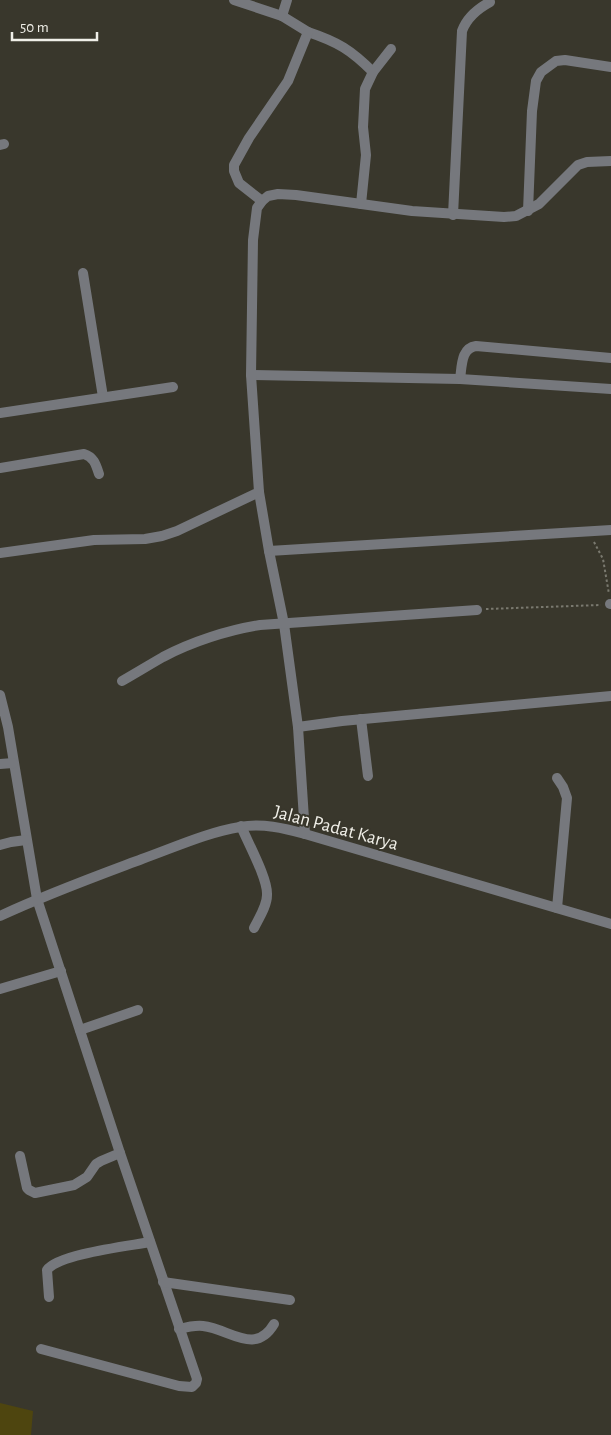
<svg xmlns="http://www.w3.org/2000/svg" width="611" height="1435" font-family="'Alegreya Sans',sans-serif">
<rect width="100%" height="100%" fill="#39372c"/>
<path fill="#4e450f" d="M0,1403L33,1411L31,1435H0Z"/>
<g fill="none" stroke-linecap="round" stroke-linejoin="round">
<g stroke="#7a796f" stroke-width="2" stroke-dasharray="2.5 2.5" stroke-linecap="butt">
<path d="M594,542L603,559L609,594"/>
<path d="M486,609L601,605"/>
</g>
<g stroke="#76787d" stroke-width="10">
<path d="M234,0L282,16"/>
<path d="M308,32C338,42 351,50 373,72"/>
<path d="M0,145L4,144"/>
<path d="M262,201L239,183L234,171V165L249,138L288,81L308,32L282,16L287,0"/>
<path d="M361,204L366,155L363,127L365,89L373,72L391,49"/>
<path d="M528,211L532,111L536,81L541,72L556,61L565,60L611,67"/>
<path d="M453,215L462,31C467,17 477,9 490,2"/>
<path d="M83,273L103,397"/>
<path d="M251,375L460,379L611,389"/>
<path d="M460,379C462,366 461,348 476,346L611,358"/>
<path d="M0,413L173,387"/>
<path d="M0,468L84,454C94,457 96,465 99,474"/>
<path d="M259,492L269,551L284,624L298,727L305,834"/>
<path d="M269,551L611,530"/>
<path d="M0,553L94,540L145,539L162,536L177,531L259,492L251,375L253,240L257,208L262,201L268,196L278,194L296,195L412,211L504,217L516,216L539,204L578,165L587,162L611,161"/>
<path d="M610,604H611"/>
<path d="M122,681C136,673 149,665 163,657C191,642 228,630 260,625L477,610"/>
<path d="M0,695L8,727L37,899L120,1153L197,1379L196,1383L192,1387L179,1386L41,1349"/>
<path d="M361,719L368,776"/>
<path d="M298,727L342,721L611,696"/>
<path d="M0,764L13,763"/>
<path d="M557,778L563,787L567,798L557,908"/>
<path d="M241,826C248,843 268,879 267,895C267,906 259,918 254,928"/>
<path d="M0,845L11,842L26,840"/>
<path d="M0,916C47,894 94,877 142,859C173,848 208,832 240,827C262,823 284,828 305,834L611,924"/>
<path d="M0,989L61,971"/>
<path d="M80,1030L138,1010"/>
<path d="M20,1156L27,1188L29,1190L35,1193L74,1185L87,1177L96,1164L101,1161L120,1153"/>
<path d="M163,1282L290,1300"/>
<path d="M49,1297L47,1270C58,1254 129,1246 150,1242"/>
<path d="M179,1329C187,1327 195,1325 203,1326C230,1329 255,1356 274,1324"/>
</g>
</g>
<g text-anchor="middle" dominant-baseline="central" stroke-width="4" stroke-linejoin="round" paint-order="stroke">
<g font-size="19" fill="#f0efe8" stroke="#39372c">
<text transform="translate(336 828) rotate(15)">Jalan Padat Karya</text>
</g>
</g>
<path d="M12 32v8h85v-8" fill="none" stroke="#f0efe8" stroke-width="2.5"/>
<text x="20" y="32" font-size="15" fill="#f0efe8" stroke="#39372c" stroke-width="4" paint-order="stroke">50 m</text>
</svg>
